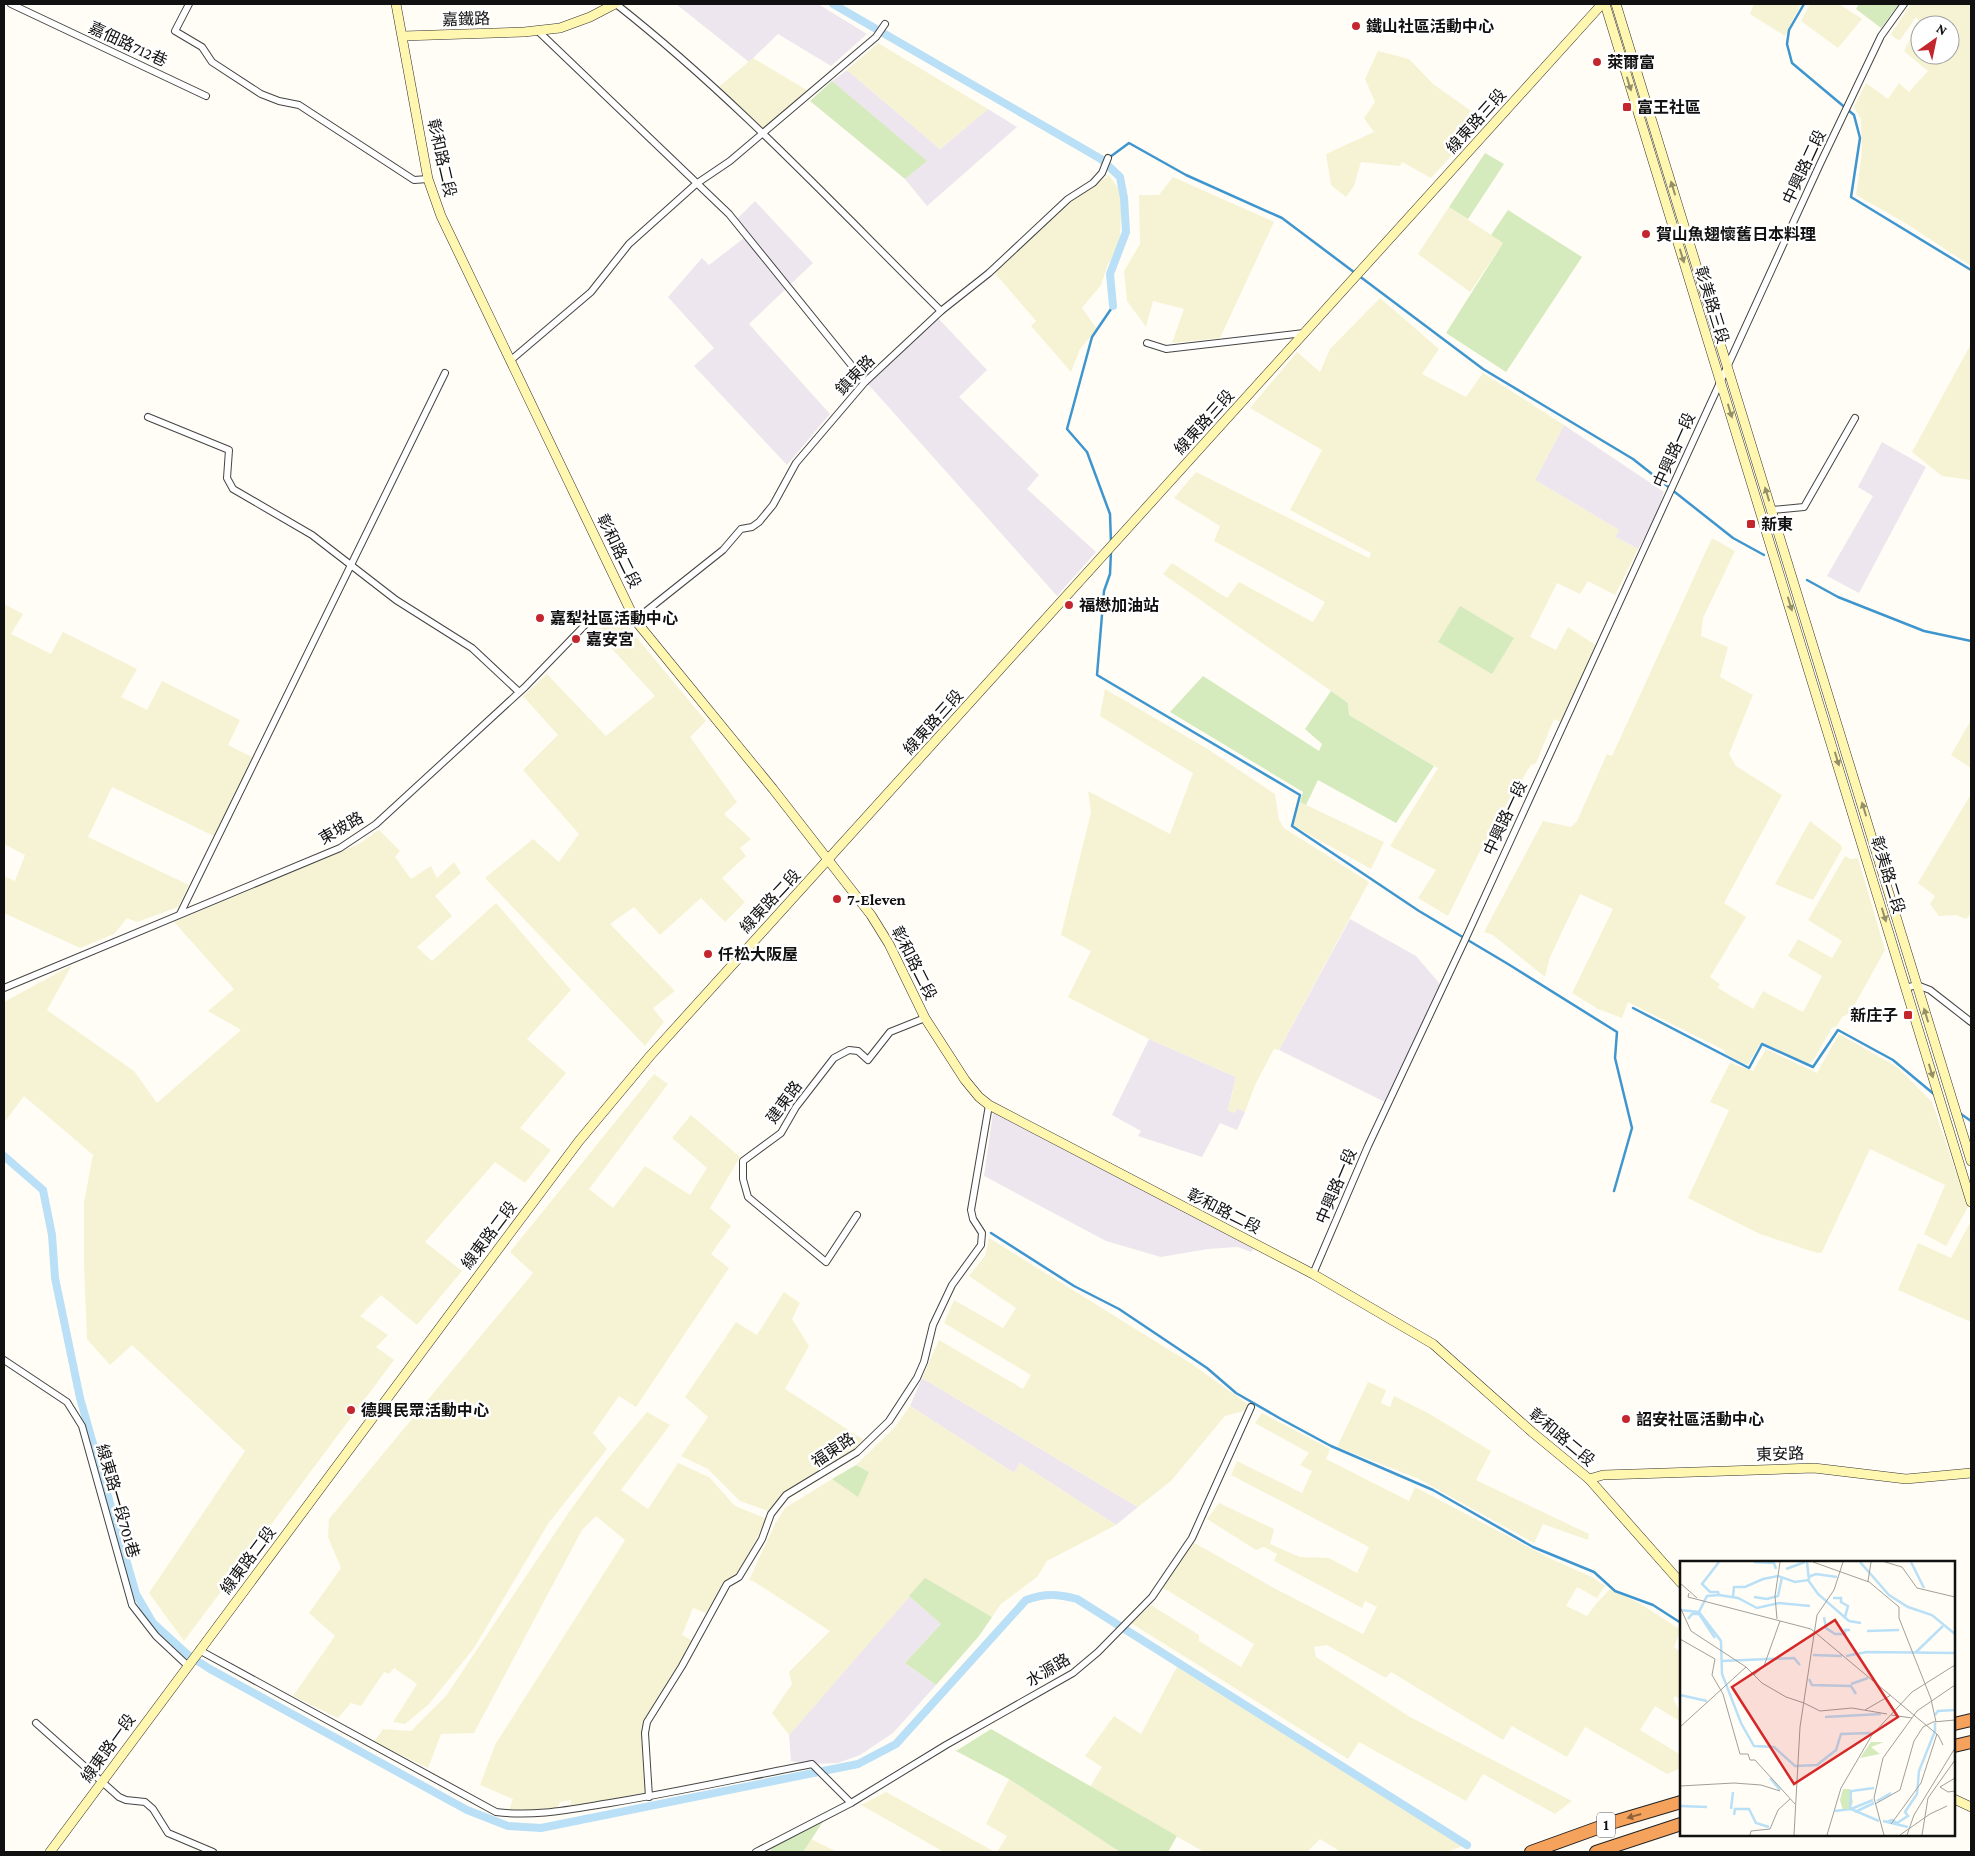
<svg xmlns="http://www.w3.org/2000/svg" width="1975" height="1856" font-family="'Crimson Pro','Noto Sans TC',serif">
<rect width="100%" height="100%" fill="#fffdf5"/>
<g fill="#eee6ef">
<path d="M676,4H818L867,34L831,66L778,34L749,62Z"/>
<path d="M847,70L940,149L988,109L1017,127L927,206L905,179L926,161L832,81Z"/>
<path d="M755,201L813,263L749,324L830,414L787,465L694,366L714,348L668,297L702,258L709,265L744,238L732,224Z"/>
<path d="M938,318L987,370L959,397L1039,475L1027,489L1096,552L1057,596L868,384Z"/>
<path d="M1564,425L1664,492L1656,516L1638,549L1615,537L1619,530L1535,480Z"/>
<path d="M1882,442L1926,467L1859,593L1827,576L1873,496L1858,487Z"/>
<path d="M1350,919L1416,956L1440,984L1385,1102L1279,1050Z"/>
<path d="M1149,1039L1236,1077L1228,1110L1237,1108L1245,1112L1237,1130L1220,1123L1202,1157L1138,1136L1141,1131L1112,1115Z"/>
<path d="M993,1113L1254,1246L1255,1248L1251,1252L1238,1247L1208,1249L1161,1257L1106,1241L984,1176Z"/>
<path d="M922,1378L1138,1507L1116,1525L1020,1463L1014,1473L910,1406Z"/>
<path d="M909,1596L941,1624L905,1663L936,1685L893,1733L860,1755L838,1763L808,1764L791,1761L789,1735Z"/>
</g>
<g fill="#f6f3d4" fill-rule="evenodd">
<path d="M1754,4H1801L1785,36L1750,14Z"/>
<path d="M1810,4H1839L1862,19L1838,48L1801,21Z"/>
<path d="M1911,4H1971V266L1907,224L1856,195L1862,153L1861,119L1854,107L1866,83L1888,99L1899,83L1909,92L1928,71L1904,51L1919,21L1916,17L1900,40L1896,39L1891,34ZM1920,25H1950V55H1920Z"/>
<path d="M878,43L988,109L940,149L847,70Z"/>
<path d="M1378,51L1409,59L1433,84L1484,120L1431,178L1402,162L1400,166L1361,162L1354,186L1346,197L1331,185L1326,154L1374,132L1364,118L1375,102L1365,79Z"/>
<path d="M753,58L810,92L760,134L715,90Z"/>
<path d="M1109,175L1122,194L1120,236L1117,251L1108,264L1101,285L1082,308L1097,329L1080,349L1071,372L1031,326L1036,321L994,272L1032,234L1076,198Z"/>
<path d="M1173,177L1274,222L1220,338L1172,343L1184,309L1153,301L1146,327L1127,301L1124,271L1140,244L1139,195H1159Z"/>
<path d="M1449,207L1503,243L1470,292L1418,254Z"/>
<path d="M1380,298L1439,349L1422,374L1466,397L1483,373L1564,425L1535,480L1619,530L1615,537L1638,549L1615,595L1588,581L1580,594L1557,583L1530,637L1556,650L1568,627L1597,646L1560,722L1554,719L1536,763L1530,766L1480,851L1448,916L1418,898L1436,870L1390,846L1438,768L1349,715L1348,703L1331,691L1163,574L1172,563L1227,598L1239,582L1313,622L1325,602L1214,541L1220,526L1174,498L1196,472L1369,558L1371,553L1290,510L1322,450L1250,408L1297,352L1320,372L1330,349Z"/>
<path d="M1971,344V480L1942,476L1912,452Z"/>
<path d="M1712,538L1735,551L1703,618L1701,636L1728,647L1720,677L1753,695L1729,754L1736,766L1782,795L1724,903L1746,917L1710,977L1720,984L1718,988L1753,1009L1763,991L1803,1012L1822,976L1788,956L1798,939L1832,958L1842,941L1808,920L1845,856L1851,859L1858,858L1885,950L1850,1013L1842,1017L1837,1026L1832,1028L1812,1062L1808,1064L1764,1043L1760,1044L1748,1064H1744L1726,1054L1724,1050L1628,1002L1622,1018L1598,1009L1572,993L1613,909L1580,894L1550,957L1545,977L1493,935L1484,932L1543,821L1571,827L1577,821L1607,754L1612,756Z"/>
<path d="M4,604L23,614L11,634L51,654L63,632L137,669L121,697L147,710L162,681L240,720L228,745L254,758L214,836L112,787L88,837L189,885L178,907L137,922L127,918L114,934L80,948L4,913V876L15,881L25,855L4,844Z"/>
<path d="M623,621L706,721L690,737L737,802L724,814L751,839L740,848L746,856L722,878L745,902L725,922L701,898L660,935L634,907L610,924L675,991L653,1008L664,1022L645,1046L485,878L533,839L559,862L579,834L523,770L558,735L523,696L547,674L606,736L655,696L595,630Z"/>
<path d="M1105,689L1206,748L1275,794L1279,820L1284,828L1369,882L1279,1050L1274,1049L1255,1085L1245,1112L1237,1108L1235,1113L1228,1111L1236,1077L1149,1039L1068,997L1091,951L1061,935L1091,812L1088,791L1170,834L1193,773L1100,716Z"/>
<path d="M1971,720V768L1951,755Z"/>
<path d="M1971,794V913L1966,919L1956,915L1939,916L1930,904L1935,896L1918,883Z"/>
<path d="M1300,802L1384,842L1371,869L1292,825Z"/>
<path d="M1810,821L1841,845L1842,849L1813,900L1775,884Z"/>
<path d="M379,830L400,851L395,857L411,879L431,866L437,878L454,862L461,873L435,896L452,916L417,947L432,961L496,903L571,990L527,1039L566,1073L520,1128L551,1150L525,1183L495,1162L425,1242L462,1271L417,1325L381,1295L360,1316L388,1335L376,1347L394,1360L184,1641L149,1593L245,1451L132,1345L110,1365L87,1339L84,1264V1202L93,1155L24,1096L4,1123V1002L72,965L47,1010L134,1071L157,1103L241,1030L208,1011L234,989L174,922L359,844Z"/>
<path d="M1839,1034L1897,1067L1932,1102L1968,1207L1946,1246L1924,1234L1945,1185L1870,1149L1822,1252L1817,1253L1760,1234L1688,1198L1729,1110L1710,1102L1730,1063L1753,1071L1766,1049L1817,1073Z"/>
<path d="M654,1074L668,1084L589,1189L613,1208L645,1166L690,1195L707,1168L672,1138L691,1115L740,1157L710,1208L731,1226L711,1254L729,1268L636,1407L619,1396L593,1433L607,1449L548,1524L474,1648L429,1704L405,1724L393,1722L417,1684L394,1668L389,1674L384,1672L361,1706L351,1703L338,1718L293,1696L335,1636L309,1613L341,1568L328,1537L329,1519L533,1273L510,1252Z"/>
<path d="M1971,1221V1322L1898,1290L1918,1243L1951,1258Z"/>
<path d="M989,1238L1192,1364L1249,1405L1244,1411L1225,1416L1171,1481L1138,1507L922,1378L939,1340L1023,1389L1031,1375L944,1323L954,1300L1003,1328L1016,1308L969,1276L985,1256Z"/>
<path d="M784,1292L800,1303L792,1319L809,1346L785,1389L867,1442L799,1484L768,1511L740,1501L708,1469L681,1456L708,1417L685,1397L736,1322L757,1335Z"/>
<path d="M1368,1382L1386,1390L1381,1403L1390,1407L1394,1396L1428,1413L1491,1451L1476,1480L1589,1534L1588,1540L1543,1524L1534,1543L1417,1478L1337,1447Z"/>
<path d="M910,1406L1014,1473L1020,1463L1116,1525L1047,1561L1037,1577L1001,1604L992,1617L925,1579L789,1735L772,1713L792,1684L789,1672L830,1631L753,1581L749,1580L776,1522L785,1508L832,1479L858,1496L869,1472L856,1465L895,1427Z"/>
<path d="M647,1412L670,1425L621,1490L648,1509L678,1463L709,1477L735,1506L767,1519L739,1572L727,1580L706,1613L693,1608L682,1635L693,1641L645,1723L647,1792L570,1807L571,1800L560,1802L557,1809L509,1811L513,1799L480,1785L495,1745L625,1540L596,1516L582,1530L474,1733L441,1734L428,1768L374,1742L383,1729L411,1731L446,1696L569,1512L606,1461Z"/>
<path d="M1262,1413L1330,1449L1326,1459L1395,1494L1409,1501L1415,1487L1549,1558L1592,1577L1605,1586L1597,1598L1577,1587L1566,1606L1587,1616L1596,1604L1610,1589L1639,1603L1681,1630L1674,1647L1681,1652V1699L1675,1696L1673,1699L1681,1713V1722L1655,1706L1640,1730L1681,1755V1768L1667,1774L1585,1727L1567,1757L1512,1726L1503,1740L1391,1672L1386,1678L1327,1645L1314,1647L1316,1657L1410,1717L1572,1801L1555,1814L1483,1774L1466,1801L1359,1742L1348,1759L1131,1623L1151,1605L1199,1635V1641L1241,1667L1254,1644L1162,1587L1193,1542L1272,1587L1363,1634L1377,1607L1365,1601L1362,1608L1274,1561L1277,1554L1264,1547L1256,1550L1207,1519L1219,1503L1274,1529L1270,1544L1300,1557L1329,1558L1357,1573L1369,1547L1231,1475L1237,1461L1302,1493L1312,1471L1300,1465L1309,1453L1255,1423Z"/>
<path d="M1177,1667L1463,1846L1447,1852H1341L1320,1839L1307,1852H1204L1090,1787L1102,1767L1085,1756L1114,1716L1141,1734Z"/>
<path d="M1009,1779L1120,1852H997L1007,1836L986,1824Z"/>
<path d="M886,1792L995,1852H944L861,1805Z"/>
<path d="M811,1839L837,1852H803Z"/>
</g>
<g fill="#d5ebbd">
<path d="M1859,4H1899L1881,28L1856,9Z"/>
<path d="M832,81L927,161L905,179L810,101Z"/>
<path d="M1485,153L1504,164L1468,219L1449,207Z"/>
<path d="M1508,210L1582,257L1506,372L1446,333L1503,243L1491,235Z"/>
<path d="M1460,606L1514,638L1492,674L1438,642Z"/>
<path d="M1203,676L1319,751L1322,744L1305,729L1331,691L1348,703L1349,715L1434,766L1396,823L1318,780L1306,805L1300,802L1303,792L1170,712Z"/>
<path d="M856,1465L869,1472L858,1497L832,1479Z"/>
<path d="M925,1578L992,1617L979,1636L936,1685L905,1663L941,1624L909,1596Z"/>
<path d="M991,1729L1177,1836L1168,1852H1120L1009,1779L956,1751Z"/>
<path d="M826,1817L803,1852H770L772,1846Z"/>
</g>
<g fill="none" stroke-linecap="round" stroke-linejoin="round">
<g stroke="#3f96cf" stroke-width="2.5">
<path d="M1804,4L1789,30L1787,44L1792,63L1854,115L1860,138L1851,197L1971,270"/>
<path d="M1110,157L1129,143L1186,175L1282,218L1483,369L1633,459L1733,538L1764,555"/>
<path d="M1111,543L1110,514L1087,452L1067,429L1092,337L1113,306"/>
<path d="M1111,551L1110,574L1104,591L1097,675L1300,795L1292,826L1419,911L1508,964L1617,1032L1615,1058L1632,1128L1614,1191"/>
<path d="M1807,580L1838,597L1924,631L1971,641"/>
<path d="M1633,1008L1749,1068L1762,1044L1813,1067L1838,1030L1893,1060L1935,1095"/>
<path d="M1958,1112L1971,1121"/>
<path d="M991,1233L1074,1286L1119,1309L1207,1368L1236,1393L1281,1419L1331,1446L1433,1490L1533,1547L1594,1572L1615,1591L1653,1605L1681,1623"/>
</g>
<g stroke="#b9e0f7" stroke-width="8">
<path d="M833,4L1101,159L1120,177L1124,198L1126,232L1110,274L1113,306"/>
<path d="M4,1156L43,1190L52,1235L55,1278L80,1398L136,1594L153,1623L188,1655L210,1669L467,1810L508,1826L541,1828L858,1764L896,1744L1026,1600C1045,1593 1058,1594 1077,1599L1467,1845"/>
</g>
<defs>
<g id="street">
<path d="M11,4L206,96"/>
<path d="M189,4L175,31L202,47L212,62L261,94L279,101L299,105L414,180L428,179"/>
<path d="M616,4C733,96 835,206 941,311"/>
<path d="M538,31L729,214L865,382"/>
<path d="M1147,343L1166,349L1304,333"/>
<path d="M511,360L591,292L629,244L696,184L730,161L876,37L885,24"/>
<path d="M148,417L229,450L227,478L233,489L312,535L396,600L472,648L519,692"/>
<path d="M1772,510L1804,507L1855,418"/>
<path d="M180,914L445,373"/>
<path d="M4,988L340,848L376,824L525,687L586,624L600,617L610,616L635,620L723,550L741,529L752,527L759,522L773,505L796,463L865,382L941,311L989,273L1068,199L1093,183L1102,173L1108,158"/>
<path d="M1905,988L1917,985L1930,990L1971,1022"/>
<path d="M857,1215L826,1262L748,1197L743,1179V1161L781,1133L796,1107L834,1058L849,1050L858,1051L868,1060L890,1032L925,1018"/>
<path d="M1313,1274L1368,1146L1464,942L1820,164L1881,36L1904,4"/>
<path d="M4,1360L67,1402L82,1426L132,1605L156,1636L187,1665"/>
<path d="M199,1650L496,1812C535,1817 572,1809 610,1803C677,1792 745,1777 812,1764L851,1803"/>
<path d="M36,1723L119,1797L126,1800L145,1802L153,1809L168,1833L213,1852"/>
<path d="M649,1797L645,1733L647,1722L682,1666L727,1584L739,1577L762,1539L771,1514L786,1495L857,1452L889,1421L917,1378L924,1362L933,1325L952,1285L981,1245L982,1233L973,1219L971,1210L989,1105"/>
<path d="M756,1852L851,1803L946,1745L1073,1673L1098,1652L1152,1597L1192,1538L1251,1407"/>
</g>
<g id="secondary">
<path d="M396,4L428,179L441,216L635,620L773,789L871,915L889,944L925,1018L965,1080L979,1097L989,1105L1313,1274L1433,1344L1532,1432L1589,1479L1681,1583"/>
<path d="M1605,4L1971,1202"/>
<path d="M1616,4L1971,1161"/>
<path d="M403,36L524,32L560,28L590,17L615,4"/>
<path d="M1589,1479L1603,1475L1814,1468L1906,1479L1971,1473"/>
<path d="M1954,1799L1971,1807"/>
<path d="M50,1852L499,1248L579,1141L650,1056L1602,4"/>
</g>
<g id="highway">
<path d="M1954,1724L1971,1720"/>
<path d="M1954,1746L1971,1742"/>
<path d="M1531,1852L1617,1821L1681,1802"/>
<path d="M1596,1852L1681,1824"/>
</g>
</defs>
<use href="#street" stroke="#444" stroke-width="8"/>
<use href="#secondary" stroke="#333" stroke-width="10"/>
<use href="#highway" stroke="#222" stroke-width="14"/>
<use href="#street" stroke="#fff" stroke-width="6"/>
<use href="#secondary" stroke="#fff6b0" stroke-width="9"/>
<use href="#highway" stroke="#f5a25d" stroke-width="12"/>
</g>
<defs><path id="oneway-solid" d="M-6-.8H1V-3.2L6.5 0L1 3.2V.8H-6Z" transform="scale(1.25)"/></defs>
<g fill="#948f68">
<use href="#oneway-solid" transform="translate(1629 84) rotate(73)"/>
<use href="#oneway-solid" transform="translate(1673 188) rotate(-107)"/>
<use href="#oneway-solid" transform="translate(1682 256) rotate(73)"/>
<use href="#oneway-solid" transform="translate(1730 411) rotate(73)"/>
<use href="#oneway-solid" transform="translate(1767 494) rotate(-107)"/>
<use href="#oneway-solid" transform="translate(1790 604) rotate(73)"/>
<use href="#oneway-solid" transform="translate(1837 759) rotate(73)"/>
<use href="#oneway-solid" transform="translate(1864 809) rotate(-107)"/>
<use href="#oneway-solid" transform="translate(1884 915) rotate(73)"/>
<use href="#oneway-solid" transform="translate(1926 1015) rotate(-107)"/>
<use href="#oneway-solid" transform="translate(1931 1071) rotate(73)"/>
</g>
<use fill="#8e613b" href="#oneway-solid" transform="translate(1634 1816) rotate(164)"/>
<g fill="#c4262e" stroke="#fff" stroke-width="2">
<circle cx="1356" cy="26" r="5"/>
<circle cx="1597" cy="62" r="5"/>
<rect x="1622" y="102" width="10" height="10" rx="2.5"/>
<circle cx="1646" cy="234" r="5"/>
<rect x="1746" y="519" width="10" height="10" rx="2.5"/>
<circle cx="1069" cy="605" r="5"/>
<circle cx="540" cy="618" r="5"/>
<circle cx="576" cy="639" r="5"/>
<circle cx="837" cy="899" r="5"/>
<circle cx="708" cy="954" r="5"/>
<rect x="1903" y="1010" width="10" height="10" rx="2.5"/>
<circle cx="351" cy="1410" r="5"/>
<circle cx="1626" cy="1419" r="5"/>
</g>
<g text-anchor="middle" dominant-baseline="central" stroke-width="5" stroke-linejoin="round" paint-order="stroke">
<rect fill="#fff" stroke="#585858" stroke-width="1" x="1597" y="1812.5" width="18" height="25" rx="4"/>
<g font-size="15" font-weight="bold" fill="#111">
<text x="1606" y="1825">1</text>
</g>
<g font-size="16" fill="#111" stroke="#fff">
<text transform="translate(466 19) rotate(-2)">嘉鐵路</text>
<text transform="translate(128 44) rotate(25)">嘉佃路712巷</text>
<text transform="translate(1476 121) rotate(-48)">線東路三段</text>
<text transform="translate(442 158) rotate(77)">彰和路二段</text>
<text transform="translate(1804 167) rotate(-65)">中興路二段</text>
<text transform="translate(1712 305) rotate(73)">彰美路三段</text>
<text transform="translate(855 375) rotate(-46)">鎮東路</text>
<text transform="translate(1204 422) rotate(-48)">線東路三段</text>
<text transform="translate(1674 450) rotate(-66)">中興路一段</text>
<text transform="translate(619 551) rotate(64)">彰和路二段</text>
<text transform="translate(933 722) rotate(-48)">線東路三段</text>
<text transform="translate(1505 818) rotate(-65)">中興路一段</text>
<text transform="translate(341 828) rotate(-30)">東坡路</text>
<text transform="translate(1888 875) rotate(73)">彰美路二段</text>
<text transform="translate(770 901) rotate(-47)">線東路二段</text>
<text transform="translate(914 963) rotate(63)">彰和路二段</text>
<text transform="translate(784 1102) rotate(-54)">建東路</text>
<text transform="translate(1336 1186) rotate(-67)">中興路一段</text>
<text transform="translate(1224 1211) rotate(27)">彰和路二段</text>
<text transform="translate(489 1235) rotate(-53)">線東路二段</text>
<text transform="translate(1562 1437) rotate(40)">彰和路二段</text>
<text transform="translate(833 1450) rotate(-34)">福東路</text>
<text transform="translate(1780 1454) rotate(-2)">東安路</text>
<text transform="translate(118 1501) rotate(74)">線東路一段701巷</text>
<text transform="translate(248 1560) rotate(-53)">線東路二段</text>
<text transform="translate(1048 1670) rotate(-31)">水源路</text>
<text transform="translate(108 1748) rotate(-54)">線東路一段</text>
</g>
<g font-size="16" font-weight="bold" fill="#111" stroke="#fff" text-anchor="start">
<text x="1366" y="26">鐵山社區活動中心</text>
<text x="1607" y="62">萊爾富</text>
<text x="1637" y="107">富王社區</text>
<text x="1656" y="234">賀山魚翅懷舊日本料理</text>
<text x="1761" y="524">新東</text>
<text x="1079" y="605">福懋加油站</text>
<text x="550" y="618">嘉犁社區活動中心</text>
<text x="586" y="639">嘉安宮</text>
<text x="847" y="899">7-Eleven</text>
<text x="718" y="954">仟松大阪屋</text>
<text x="1898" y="1015" text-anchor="end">新庄子</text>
<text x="361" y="1410">德興民眾活動中心</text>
<text x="1636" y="1419">詔安社區活動中心</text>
</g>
</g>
<g transform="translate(1680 1561)">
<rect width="275" height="275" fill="#fffdf5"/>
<path d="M191,181H204L191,186L200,193L180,197ZM163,228H170L173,241L170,248L163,250L160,239Z" fill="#d5ebbd"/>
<path fill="none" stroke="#b9e0f7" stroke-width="2.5" d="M74,1L94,2L96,8M127,1L129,19M180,1L209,34L228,46L252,54L275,73M231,1L244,27M106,8L125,1M128,16L136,13L157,16M39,34L38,31H30L22,23L39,1M53,36L54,26H65L83,18L98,15L115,21L128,19L138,33L169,60L181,62M74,36L87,38L98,35L102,16M153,37H161V41L168,45L165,56M0,49L19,51L41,80L42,113L61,162L74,185L94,186L115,205L137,204L156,189L161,173L191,172M19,51L27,35L39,34L58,37L77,47L99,42L130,45M144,56L146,67L155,73H165V69H170M8,58L12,53H19L35,77M187,70L219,69M235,92L263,65M133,94L162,95M166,95L187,91L275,92M41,100L114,97L120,104M129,118L132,124L171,125L176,133M171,123L188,117M0,134L27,140M255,154L258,150L275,149M145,156L201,153M90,217L100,229M197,240L211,232M0,245L27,246M51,248L53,231M170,248L171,230L194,227M171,248L193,239M155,250L171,248L199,260M175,251L194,242M54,254L55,248H69L76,262L89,266M203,260L228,266M207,261L212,259L217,262L228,255L225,251L237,233L239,210L255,170V162"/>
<path fill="none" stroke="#a09f9a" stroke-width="1" d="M133,1L189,21M191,1L188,20L219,46V57L251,138L256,161M205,1L222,6L237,27L275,36M0,22L17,37M9,32L8,36L131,68L235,155M0,46L11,70L66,106L82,122L106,136L124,142M97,58L95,35L100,1M0,78L35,98L32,114L43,133L60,193H68L70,199H75L115,243M74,114L84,105L100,60M124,142L140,150L172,147L207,153M185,149L211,134M211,154L232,157M235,155L258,174L263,184M0,166L66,106M0,225L54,222L81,224L100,230M260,226L275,217M260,226L268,231L275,230M195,243L220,229L234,180L243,166L253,161L275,159M211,263L241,222L257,173M70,274L71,270L90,268L98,249L110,238M114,274L120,166L137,54L154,29L163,1M147,274L161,227L192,174L232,131L275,104M204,274L194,237L203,197L237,150L275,124M220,274L250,253L267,245M227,274L234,254L275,187M242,274L248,237L275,199"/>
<path fill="#d62828" fill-opacity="0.15" stroke="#d62828" stroke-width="2.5" d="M155,59L218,156L114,223L52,126Z"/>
<rect width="275" height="275" fill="none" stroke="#111" stroke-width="2.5"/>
</g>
<rect width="1975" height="1856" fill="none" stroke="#111111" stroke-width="10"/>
<g transform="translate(1935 40) rotate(33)"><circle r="24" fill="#ffffff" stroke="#a0a0a0"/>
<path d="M0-4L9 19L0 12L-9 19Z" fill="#c4262e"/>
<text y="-8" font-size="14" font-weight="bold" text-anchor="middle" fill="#111111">N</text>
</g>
</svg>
